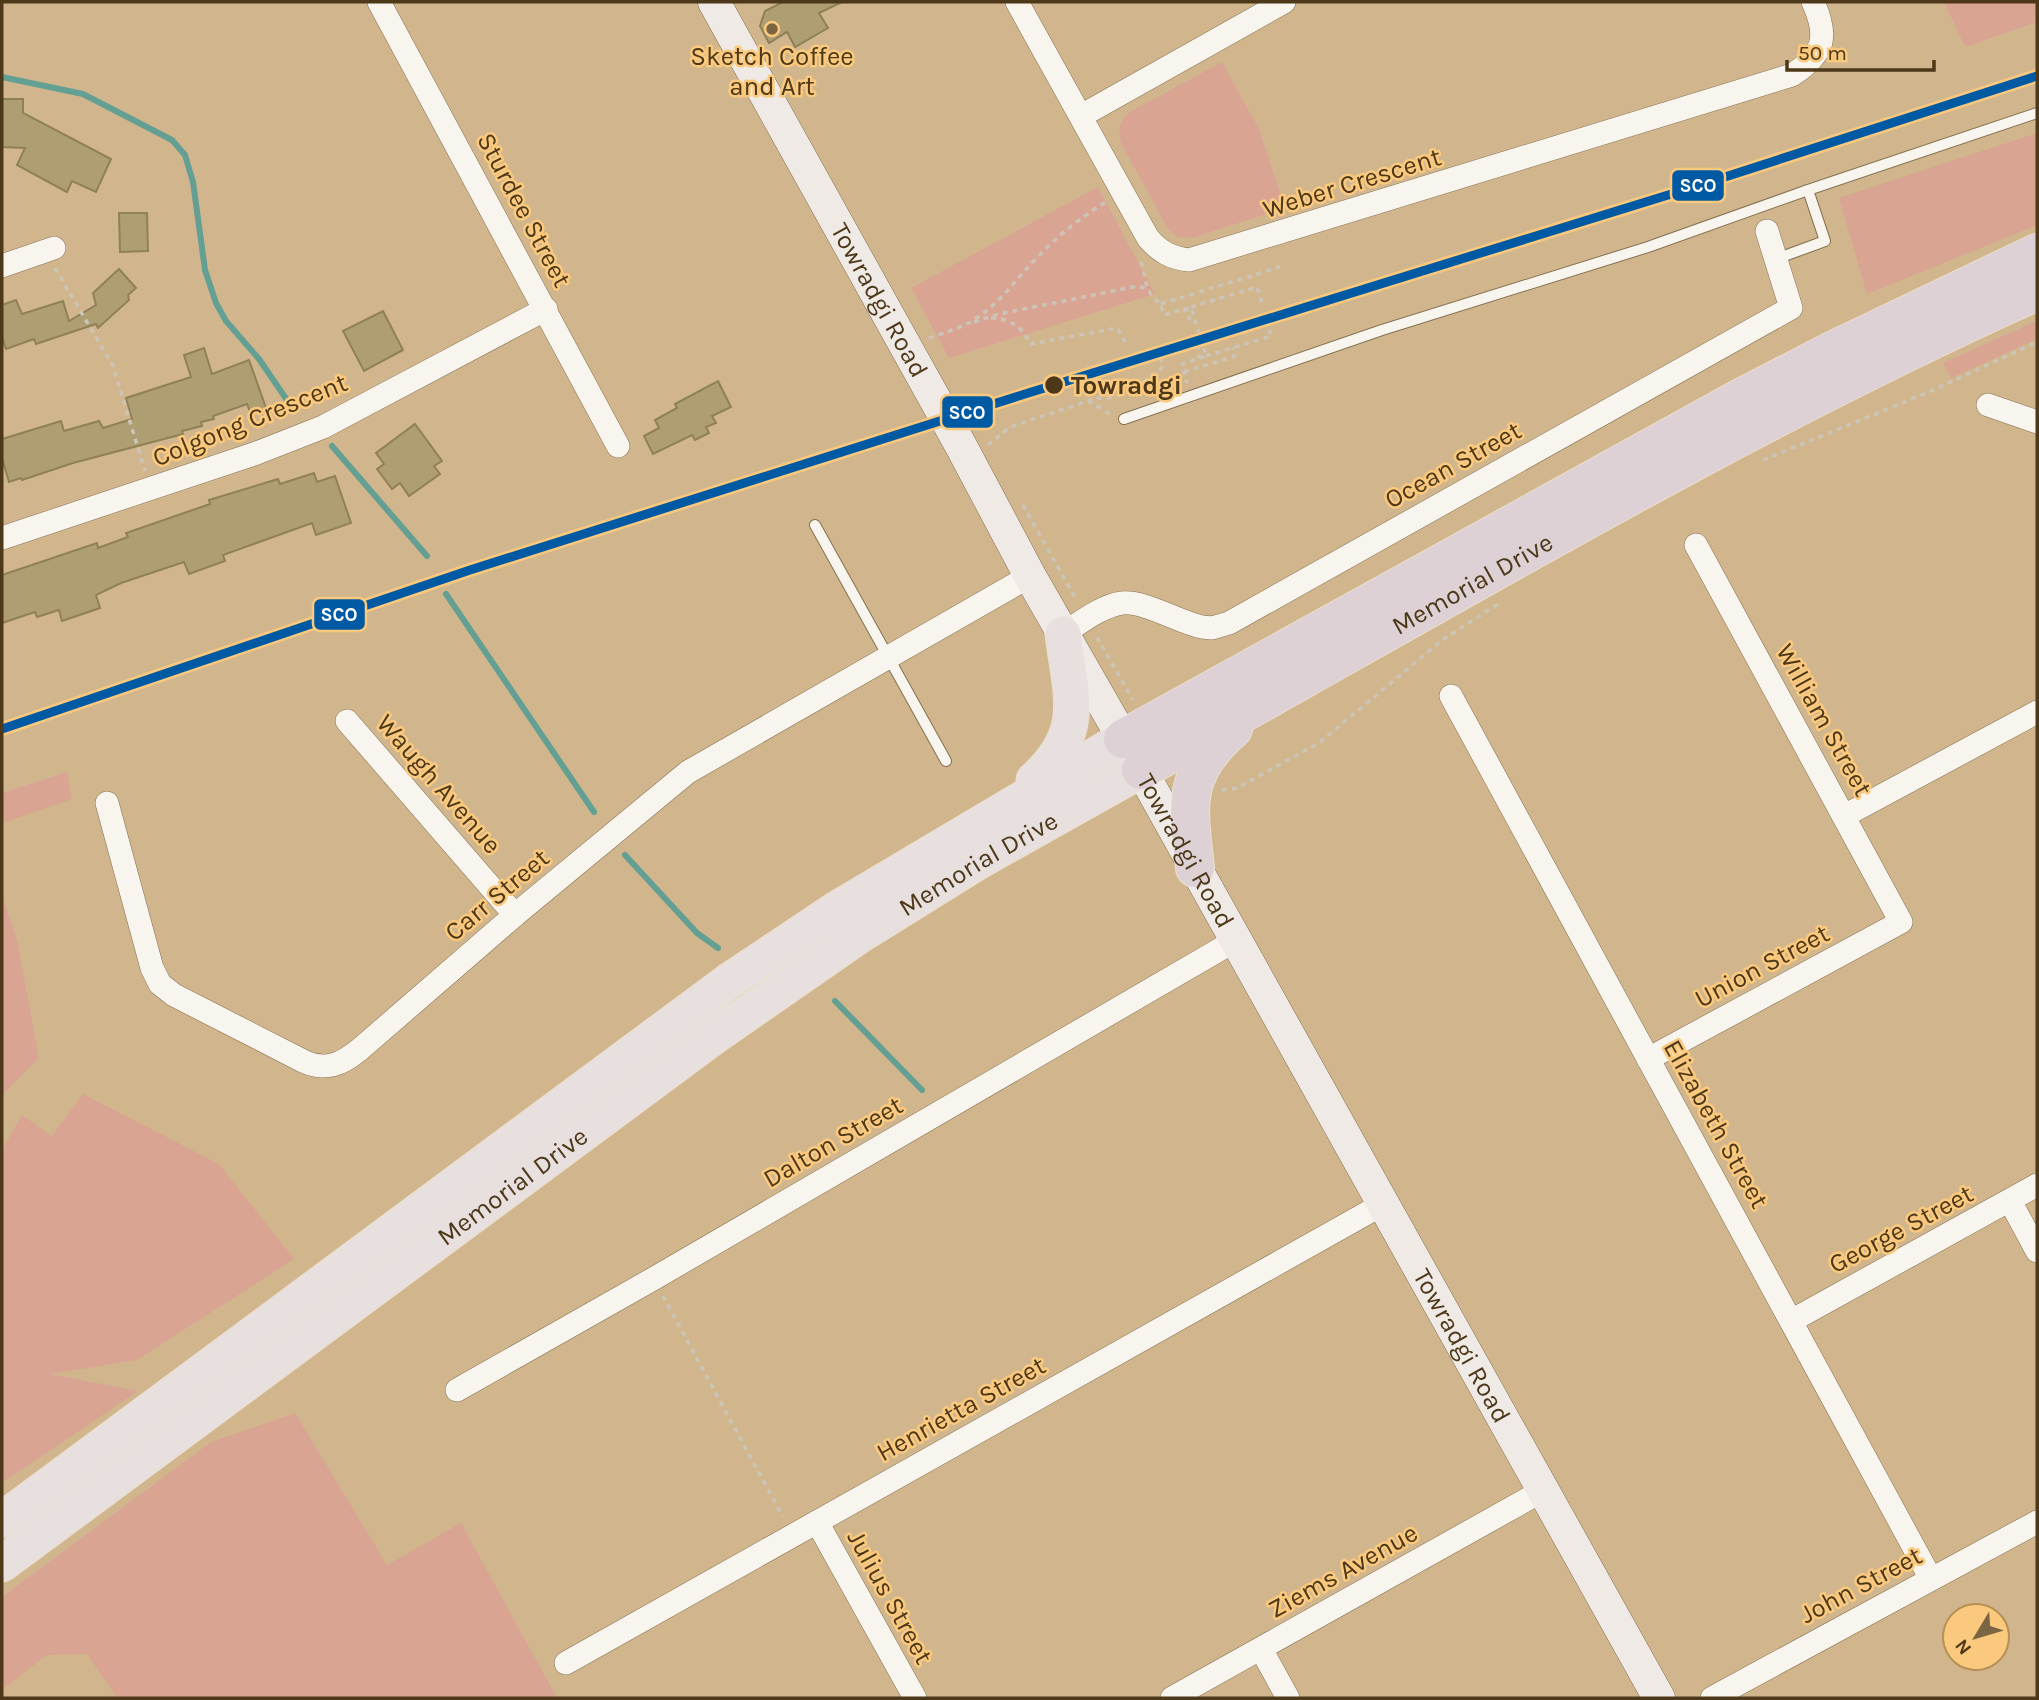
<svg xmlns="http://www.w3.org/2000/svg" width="2039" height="1700" font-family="Karla,sans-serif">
<rect width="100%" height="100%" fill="#d1b68d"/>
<g fill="#daa493">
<path d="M1944,2H2037V22L1965,47Z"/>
<path d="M1222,62L1259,129L1285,208L1192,238L1177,237L1168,229L1122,145C1117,133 1119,122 1128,113Z"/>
<path d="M2037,133V225L1867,294L1839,198Z"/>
<path d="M1098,187L1155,294L949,358L911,288Z"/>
<path d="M2037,321V339L1951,378L1943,363Z"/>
<path d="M67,772L72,799L2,823V793Z"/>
<path d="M2,895L17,940L39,1058L2,1095Z"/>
<path d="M83,1094L219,1164L294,1259L137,1360L50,1374L138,1391L2,1483V1150L22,1115L52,1136Z"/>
<path d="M295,1413L387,1565L461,1523L557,1698H117L87,1654L47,1655L2,1690V1597L211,1442Z"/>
</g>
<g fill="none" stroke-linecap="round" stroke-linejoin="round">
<g stroke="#649f94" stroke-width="6">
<path d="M2,77L83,94L172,140L185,155L193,182L205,270L216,303L226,321L259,359L289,403"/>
<path d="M332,446L427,556"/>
<path d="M446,594L594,812"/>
<path d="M625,855L697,933L718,948"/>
<path d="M835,1001L922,1090"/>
</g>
</g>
<g fill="#af9e71" stroke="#908059" stroke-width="2">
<path d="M783,2H842L819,13L828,28L795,47L787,32L769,43L760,26L765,11Z"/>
<path d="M2,99H23V113L111,159L96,192L72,181L67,192L17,165L25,148L2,147Z"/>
<path d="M119,213H147L148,251L120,252Z"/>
<path d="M119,269L136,288L128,295L129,300L98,328L96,324L36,344L34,339L6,349L2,337V305L16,300L22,314L63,301L69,321L96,305L93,293Z"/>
<path d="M383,311L403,350L364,371L343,331Z"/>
<path d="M204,348L212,374L249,360L266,408L251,414L247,404L213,416L214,419L201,422L202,426L182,431L183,434L73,463L22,480L21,478L9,482L2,458V439L61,421L64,431L99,421L103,428L132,419L126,398L191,377L184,355Z"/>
<path d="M718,381L731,407L712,416L716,423L706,427L709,433L695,440L692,435L653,454L644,436L659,428L655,420L677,408L675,404Z"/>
<path d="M415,424L442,461L434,466L440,474L409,496L400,483L392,489L377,469L384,464L376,453Z"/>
<path d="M314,473L317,482L335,476L351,523L316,535L312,523L223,555L225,561L189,574L184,562L121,583L96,595L100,608L62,621L59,610L37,617L35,612L2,623V575L97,543L98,548L128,537L126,533L210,504L209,500L278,479L280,484Z"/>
</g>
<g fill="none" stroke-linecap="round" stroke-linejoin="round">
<defs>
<g id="lane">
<path d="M1776,259L1825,241L1808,190L2037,113"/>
<path d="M1124,419L1382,330L1648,247L1808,190"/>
<path d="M815,525L946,761"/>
</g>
<g id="street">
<path d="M379,2L618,446"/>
<path d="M1017,2L1148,238C1160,252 1171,258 1189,260L1792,75C1824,54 1829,37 1813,2"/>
<path d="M1081,116L1284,2"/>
<path d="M2,266L54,248"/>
<path d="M1988,405L2037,422"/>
<path d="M2,538L254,454L323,427L546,309"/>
<path d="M1063,634C1080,623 1101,606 1122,603C1146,601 1178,622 1202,627L1212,628L1229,623L1791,308L1767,231"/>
<path d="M1451,696L1931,1579"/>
<path d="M347,721L515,915"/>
<path d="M107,803L152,968L160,984L174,995L305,1062C326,1071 342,1064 359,1050L515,915L688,772L1030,576"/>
<path d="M1844,816L2037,712"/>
<path d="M1648,1059L1901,922L1696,545"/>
<path d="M2010,1201L2037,1251"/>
<path d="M1791,1321L2037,1185"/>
<path d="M457,1390L653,1279L1236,940"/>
<path d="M817,1522L915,1698"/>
<path d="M1261,1649L1288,1698"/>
<path d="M566,1663L1383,1204"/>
<path d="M1172,1698L1542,1491"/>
<path d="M1712,1698L2037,1522"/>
</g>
<g id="secondary">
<path id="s1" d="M714,2L961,446L1030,576L1141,770L1659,1698"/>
</g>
<g id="primary">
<path d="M1034,780C1087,732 1071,697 1063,634"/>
<path d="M2,1520L729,981L837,909L1123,739"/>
<path id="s2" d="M2,1564L716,1035L860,935L979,861L1141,770"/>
</g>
<g id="highway">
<path d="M1123,739L1739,399L1834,350L2037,253"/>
<path id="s3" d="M1141,770C1437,606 1728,430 2037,291"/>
<path d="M1195,868C1188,805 1181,774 1233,729"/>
</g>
</defs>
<use href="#lane" stroke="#857252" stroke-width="12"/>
<use href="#street" stroke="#857252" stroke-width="24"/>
<use href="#secondary" stroke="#857252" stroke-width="33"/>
<use href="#primary" stroke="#eadecc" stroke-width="37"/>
<use href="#highway" stroke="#eadecc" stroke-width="40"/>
<g stroke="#ccc4b7" stroke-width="3.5" stroke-dasharray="5 5" stroke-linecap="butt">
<path d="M1141,262C1145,271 1144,282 1149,291C1154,301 1160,299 1164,315L1191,307L1206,356L1182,364L1187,383"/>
<path d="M55,268L113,366L145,471"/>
<path d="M1161,304L1283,266"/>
<path d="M1191,307L1257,287L1262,303"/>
<path d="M1183,311L1187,310L1191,325"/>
<path d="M991,318C1009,318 1023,327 1030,344L1117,328L1127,345"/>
<path d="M974,322L999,314L1138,286L1147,289"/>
<path d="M929,338C946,332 963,328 978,317C999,303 1014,282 1031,264C1053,240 1078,219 1106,202"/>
<path d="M1206,356L1271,336L1267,323"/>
<path d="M1197,357L1200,356L1197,345"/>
<path d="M1184,372L1235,356L1233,348"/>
<path d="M1088,401L1110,414"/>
<path d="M988,445L1010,427L1097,398C1121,401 1144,382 1163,367L1160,356"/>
<path d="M1763,460L1929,392L2037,342"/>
<path d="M1023,505L1076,599"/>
<path d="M1097,637L1133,700"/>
<path d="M1222,790L1237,788L1319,743L1441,641L1498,604"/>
<path d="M663,1296L783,1517"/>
</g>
<use href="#lane" stroke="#f8f4ee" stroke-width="10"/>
<use href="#street" stroke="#f8f4ee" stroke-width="23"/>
<use href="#secondary" stroke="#f0eae6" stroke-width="32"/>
<use href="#primary" stroke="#e8dfdf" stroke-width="35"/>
<use href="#highway" stroke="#ddd1d5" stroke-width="38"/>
<defs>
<path id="rail-1" d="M2,729L470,570L1025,394L1694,187L2037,76"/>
</defs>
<use href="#rail-1" stroke="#fbc97d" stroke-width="14"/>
<use href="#rail-1" stroke="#005aa3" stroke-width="9"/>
</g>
<circle fill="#7b6542" stroke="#fbc97d" stroke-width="2.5" cx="772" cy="29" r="7"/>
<circle fill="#4d3919" stroke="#fbc97d" stroke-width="2.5" cx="1054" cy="385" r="10"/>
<g text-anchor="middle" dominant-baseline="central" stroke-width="5" stroke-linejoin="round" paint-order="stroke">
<g font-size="26" fill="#4d3919" stroke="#fbc97d">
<text x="772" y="56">Sketch Coffee<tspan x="772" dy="30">and Art</tspan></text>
</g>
<g font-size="26" fill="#4d3919" stroke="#fbc97d">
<text transform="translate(1352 183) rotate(-17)">Weber Crescent</text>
<text transform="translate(524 210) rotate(62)">Sturdee Street</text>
<text stroke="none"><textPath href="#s1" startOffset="341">Towradgi Road</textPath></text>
<text transform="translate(250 420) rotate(-22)">Colgong Crescent</text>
<text transform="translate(1453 465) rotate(-29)">Ocean Street</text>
<text stroke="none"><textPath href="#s3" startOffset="380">Memorial Drive</textPath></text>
<text transform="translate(1824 720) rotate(61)">William Street</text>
<text transform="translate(439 784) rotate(49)">Waugh Avenue</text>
<text stroke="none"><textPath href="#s1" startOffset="971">Towradgi Road</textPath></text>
<text stroke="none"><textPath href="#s2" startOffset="1202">Memorial Drive</textPath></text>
<text transform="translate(497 895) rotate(-40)">Carr Street</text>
<text transform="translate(1762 966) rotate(-28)">Union Street</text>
<text transform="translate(1716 1124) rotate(61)">Elizabeth Street</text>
<text transform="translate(833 1142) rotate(-30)">Dalton Street</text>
<text stroke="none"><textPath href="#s2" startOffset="635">Memorial Drive</textPath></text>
<text transform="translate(1901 1229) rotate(-28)">George Street</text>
<text stroke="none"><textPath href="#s1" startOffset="1538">Towradgi Road</textPath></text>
<text transform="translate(961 1409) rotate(-29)">Henrietta Street</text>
<text transform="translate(1343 1571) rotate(-29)">Ziems Avenue</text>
<text transform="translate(1861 1585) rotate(-28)">John Street</text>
<text transform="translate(890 1597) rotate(61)">Julius Street</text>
</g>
<g font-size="26" font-weight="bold" fill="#4d3919" stroke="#fbc97d" text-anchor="start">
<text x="1071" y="385">Towradgi</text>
</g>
</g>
<g stroke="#fbc97d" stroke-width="2.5">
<rect x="1671" y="169" width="54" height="33" rx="7" fill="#005aa3"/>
<rect x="941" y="395" width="53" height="34" rx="7" fill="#005aa3"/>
<rect x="313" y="598" width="53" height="33" rx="7" fill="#005aa3"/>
</g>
<g font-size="19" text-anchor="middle" font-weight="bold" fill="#fff">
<text x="1698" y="192">SCO</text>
<text x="967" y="419">SCO</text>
<text x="339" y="621">SCO</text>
</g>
<rect width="2039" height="1700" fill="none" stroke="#4d3919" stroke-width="7"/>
<g transform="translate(1976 1637) rotate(232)"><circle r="33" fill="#fbc97d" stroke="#b58f55" stroke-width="2"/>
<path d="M0-5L12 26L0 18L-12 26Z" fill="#7b6542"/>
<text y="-10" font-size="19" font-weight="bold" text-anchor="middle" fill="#4d3919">N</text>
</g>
<path d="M1787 60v10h147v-10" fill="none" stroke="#4d3919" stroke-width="3.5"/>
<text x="1798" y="60" font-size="21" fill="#4d3919" stroke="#fbc97d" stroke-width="5" paint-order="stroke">50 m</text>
</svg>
